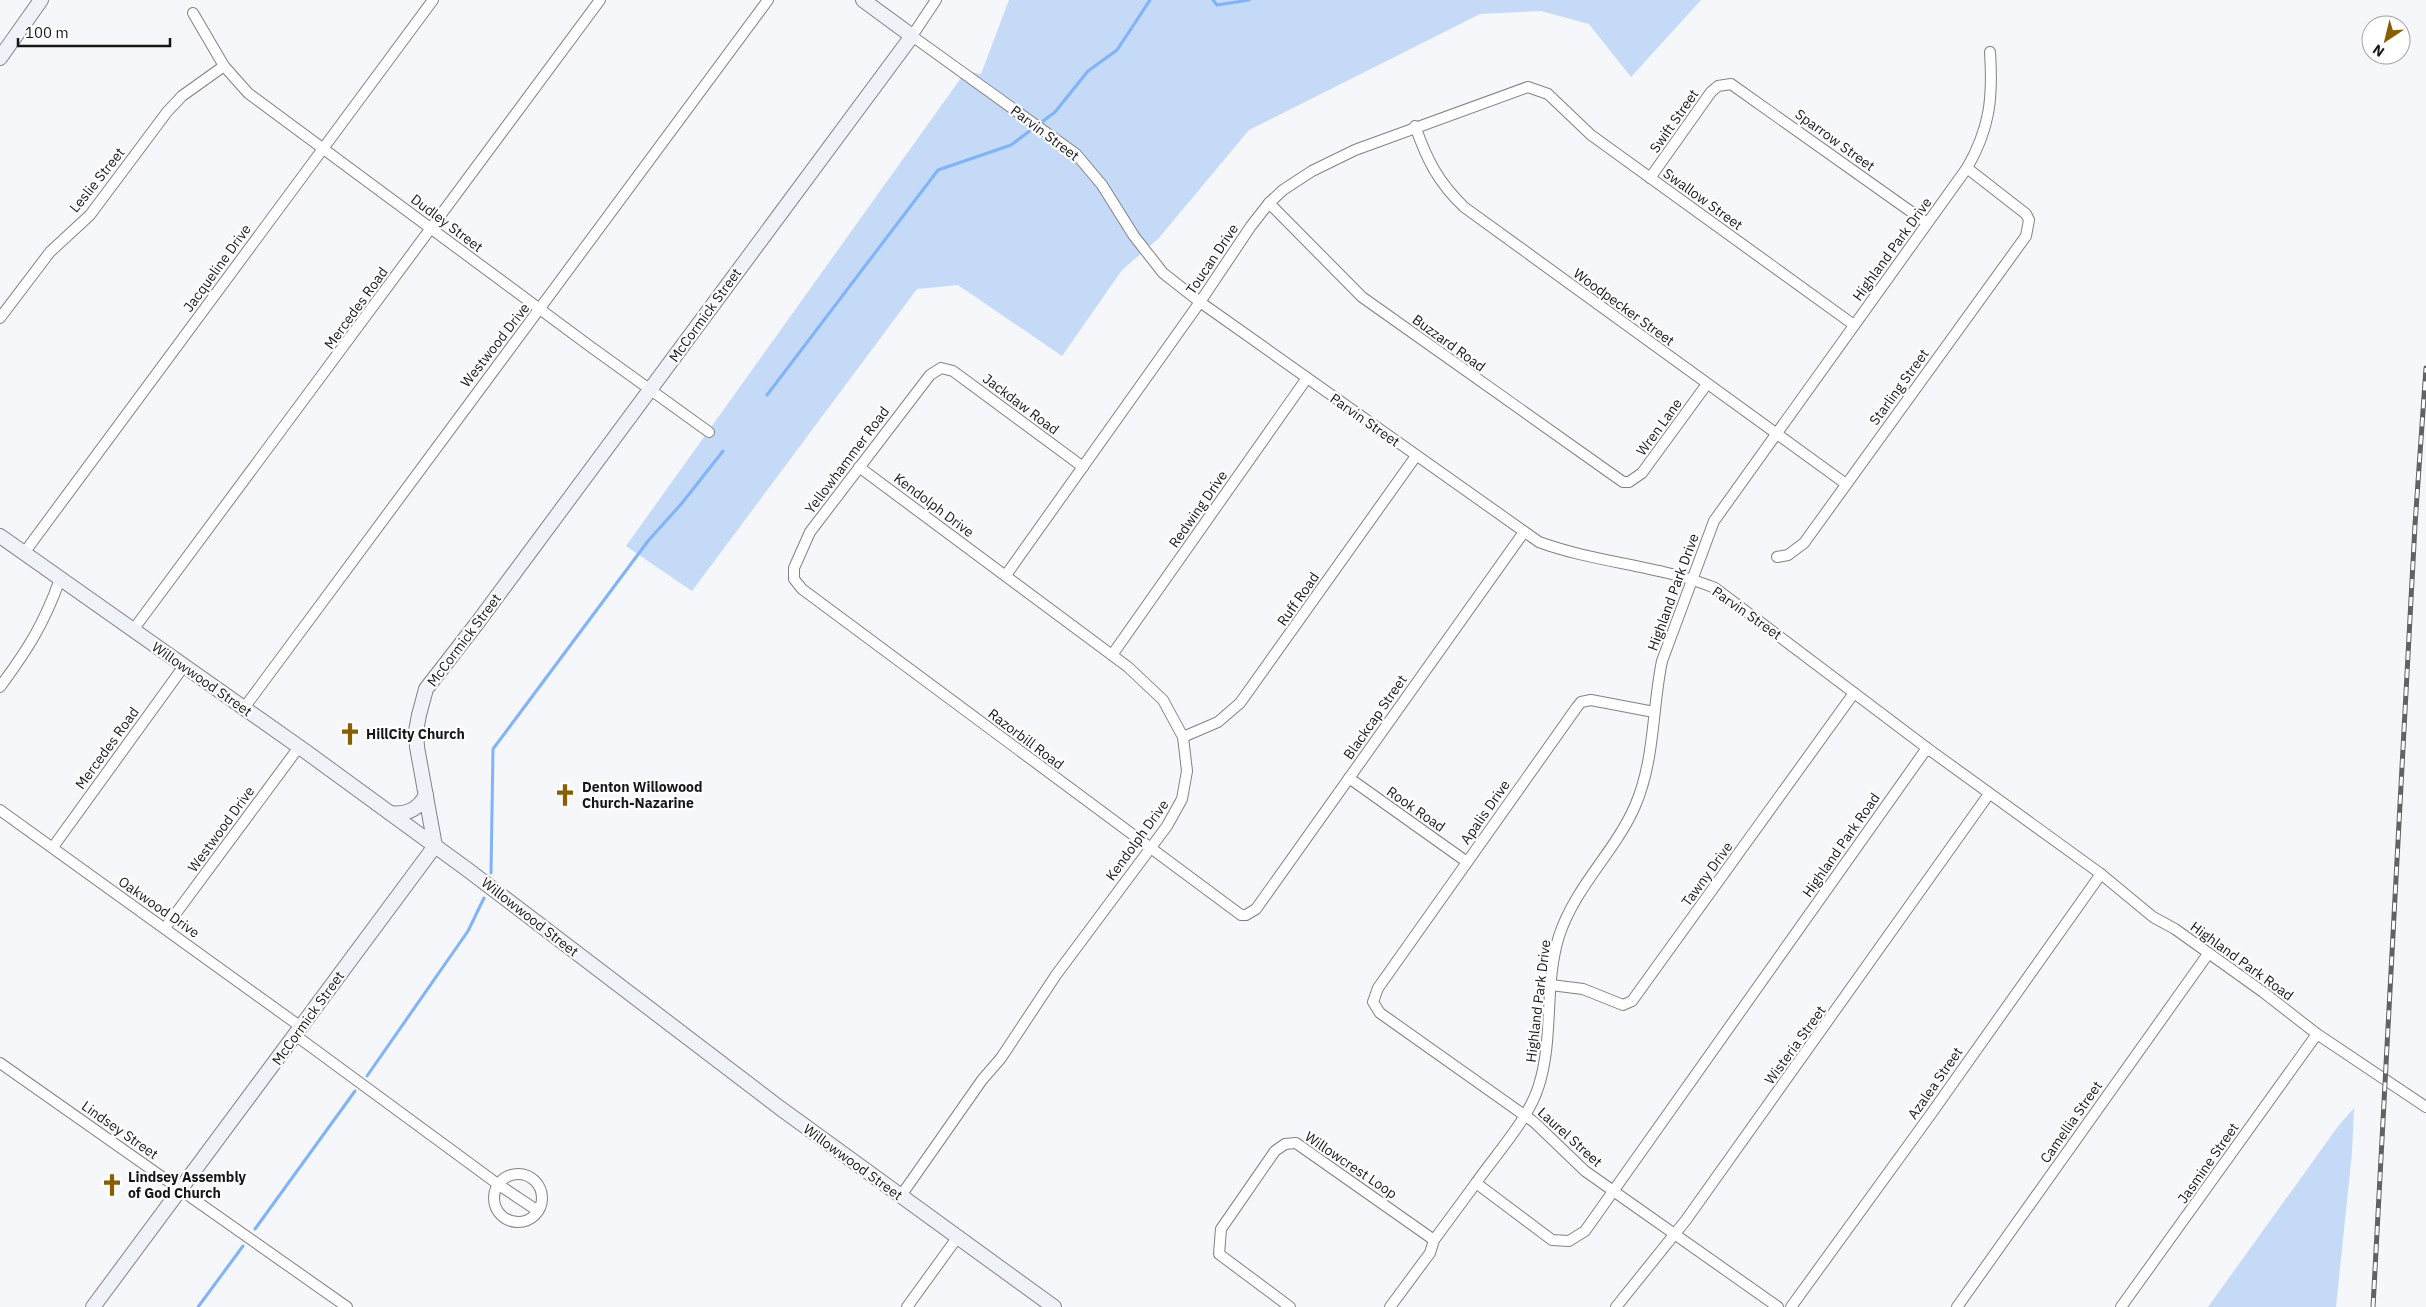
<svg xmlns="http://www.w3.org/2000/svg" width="2426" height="1307" font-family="'IBM Plex Sans',sans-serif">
<rect width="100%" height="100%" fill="#f5f7fa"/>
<g fill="#c5daf7">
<path d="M1009,0H1701L1631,77L1589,24L1541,11L1480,14L1249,130L1158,239L1122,270L1062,356L958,285L917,289L692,591L626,546L966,71L981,74Z"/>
<path d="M2354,1108L2352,1152L2336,1307H2208L2339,1125Z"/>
</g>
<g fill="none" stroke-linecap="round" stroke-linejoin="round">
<g stroke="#7fb3fd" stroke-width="3">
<path d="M1213,0L1217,5L1249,0"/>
<path d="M767,395L938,170L1011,145L1055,112L1088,71L1117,50L1150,0"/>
<path d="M491,873L493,749L648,541L682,503L723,451"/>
<path d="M367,1076L468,931L484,898"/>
<path d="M255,1229L355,1091"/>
<path d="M198,1307L243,1246"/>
</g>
<defs>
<g id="street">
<path d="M936,0L912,36L1076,154L1102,185L1134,236L1163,273L1200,302L1539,542C1596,563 1659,565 1715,588L1927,748"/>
<path d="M193,13L224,66L248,93L591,347L709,432"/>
<path d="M1415,126C1427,160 1438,182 1464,207L1846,484"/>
<path d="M1650,178L1711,92L1718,86L1731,84L1927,223"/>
<path d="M1269,203L1362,297L1623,482H1629L1642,473L1707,384"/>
<path d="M0,318L50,252L90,215L167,112L182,96L224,66"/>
<path d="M859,467L1128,667L1163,700L1183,737L1187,771L1182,799L1167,826L1056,975L1001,1058L982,1080L900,1197"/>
<path d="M1083,467L953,371L941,368L930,375L810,532L794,568V579L802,589L1241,915H1246L1256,909L1524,532"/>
<path d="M24,553L433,0"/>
<path d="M1777,557L1788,555L1804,543L2026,236L2029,220L2026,214L1967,168"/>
<path d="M1006,575L1200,302L1251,226L1269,203L1283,190L1312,171L1355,150L1528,87L1548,94L1591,135L1854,325"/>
<path d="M133,630L600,0"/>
<path d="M1112,655L1307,378"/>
<path d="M0,687C28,649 44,624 60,579"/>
<path d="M244,708L768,0"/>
<path d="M1654,712L1591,700L1581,702L1577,707L1378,988L1373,1002L1380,1013L1534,1122L1585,1171L1778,1307"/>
<path d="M1183,737L1218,722L1240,703L1416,456"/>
<path d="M1349,778L1467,862"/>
<path d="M0,810L301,1027"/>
<path d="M53,847L184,666"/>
<path d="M165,928L299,747"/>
<path d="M1551,985L1583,989L1623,1005L1632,1001L1854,693"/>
<path d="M295,1035L499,1185L538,1211"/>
<path d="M0,1063L347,1307"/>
<circle cx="518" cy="1198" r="24"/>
<path d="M1476,1183C1496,1154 1529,1119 1539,1085C1554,1037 1544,984 1559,936C1576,885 1615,852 1635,806C1655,760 1652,709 1662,661L1714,521L1967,168C1990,128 1993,98 1990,52"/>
<path d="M907,1307L957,1238"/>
<path d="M1290,1307L1219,1254L1221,1229L1275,1151L1285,1144L1296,1143L1434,1240"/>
<path d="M1390,1307L1430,1253L1434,1240L1476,1183L1552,1240L1569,1241L1585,1231L1927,748L2101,874L2153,917L2175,929L2263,992L2317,1034L2426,1107"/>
<path d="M1616,1307L1686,1220L1989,794"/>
<path d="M1791,1307L1931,1114L2101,874"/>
<path d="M1957,1307L2208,954"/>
<path d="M2121,1307L2317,1034"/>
</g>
<g id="secondary">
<path d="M0,58L41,0"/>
<path d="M0,536L305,751L468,870L780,1108L1054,1307"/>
<path d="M390,813C406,815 418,810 426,795"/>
<path d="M93,1307L435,846L417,747L416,731L419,715L426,689L478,622L912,36L863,0"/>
</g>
</defs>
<use href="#street" stroke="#808284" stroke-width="12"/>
<use href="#secondary" stroke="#808284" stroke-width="16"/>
<use href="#street" stroke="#fff" stroke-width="10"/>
<use href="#secondary" stroke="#eff3f9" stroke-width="14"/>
<defs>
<path id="rail" d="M2373,1307L2415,525L2426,368"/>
</defs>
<use href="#rail" stroke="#616264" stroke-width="5"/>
<use href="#rail" stroke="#fff" stroke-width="3" stroke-dasharray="9" stroke-linecap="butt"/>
</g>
<defs>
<symbol id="church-bare" viewBox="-9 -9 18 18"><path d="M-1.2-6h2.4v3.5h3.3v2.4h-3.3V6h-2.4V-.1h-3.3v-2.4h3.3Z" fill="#895d00" stroke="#fff" stroke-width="2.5" paint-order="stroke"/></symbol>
</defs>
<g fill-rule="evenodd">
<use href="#church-bare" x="334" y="718" width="32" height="32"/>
<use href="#church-bare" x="549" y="779" width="32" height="32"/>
<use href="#church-bare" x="96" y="1169" width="32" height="32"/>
</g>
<g text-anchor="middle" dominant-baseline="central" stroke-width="4.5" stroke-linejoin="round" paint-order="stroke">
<g font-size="14" fill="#151617" stroke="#fff">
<text transform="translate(1674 121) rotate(-55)">Swift Street</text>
<text transform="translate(1045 133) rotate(37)">Parvin Street</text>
<text transform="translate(1835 140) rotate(36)">Sparrow Street</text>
<text transform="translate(97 180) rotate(-51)">Leslie Street</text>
<text transform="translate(1703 199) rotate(36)">Swallow Street</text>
<text transform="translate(447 223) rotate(37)">Dudley Street</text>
<text transform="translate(1892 249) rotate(-54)">Highland Park Drive</text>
<text transform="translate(1212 259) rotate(-56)">Toucan Drive</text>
<text transform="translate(217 268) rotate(-54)">Jacqueline Drive</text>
<text transform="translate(1624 307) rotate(36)">Woodpecker Street</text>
<text transform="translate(356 308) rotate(-54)">Mercedes Road</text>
<text transform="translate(705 315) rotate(-54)">McCormick Street</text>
<text transform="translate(1449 343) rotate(36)">Buzzard Road</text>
<text transform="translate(495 345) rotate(-52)">Westwood Drive</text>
<text transform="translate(1899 387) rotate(-54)">Starling Street</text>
<text transform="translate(1021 404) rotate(37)">Jackdaw Road</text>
<text transform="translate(1365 420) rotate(35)">Parvin Street</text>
<text transform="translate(1659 427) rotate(-54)">Wren Lane</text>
<text transform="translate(847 460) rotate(-53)">Yellowhammer Road</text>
<text transform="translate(934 505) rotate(37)">Kendolph Drive</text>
<text transform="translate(1198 509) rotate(-55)">Redwing Drive</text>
<text transform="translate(1673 592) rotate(-70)">Highland Park Drive</text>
<text transform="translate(1298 599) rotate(-55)">Ruff Road</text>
<text transform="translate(1747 613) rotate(35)">Parvin Street</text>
<text transform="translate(464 640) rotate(-53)">McCormick Street</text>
<text transform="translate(202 679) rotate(35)">Willowwood Street</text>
<text transform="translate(1375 717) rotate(-55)">Blackcap Street</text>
<text transform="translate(1026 739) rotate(37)">Razorbill Road</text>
<text transform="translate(107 748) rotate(-54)">Mercedes Road</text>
<text transform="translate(1416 809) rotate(35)">Rook Road</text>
<text transform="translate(1485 812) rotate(-55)">Apalis Drive</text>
<text transform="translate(221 829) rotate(-54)">Westwood Drive</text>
<text transform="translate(1137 840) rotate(-54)">Kendolph Drive</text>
<text transform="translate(1841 845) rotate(-55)">Highland Park Road</text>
<text transform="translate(1707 874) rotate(-54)">Tawny Drive</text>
<text transform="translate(159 907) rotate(35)">Oakwood Drive</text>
<text transform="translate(530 917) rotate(38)">Willowwood Street</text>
<text transform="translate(2242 961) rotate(36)">Highland Park Road</text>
<text transform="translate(1538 1001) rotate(-83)">Highland Park Drive</text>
<text transform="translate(308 1018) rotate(-54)">McCormick Street</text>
<text transform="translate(1795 1045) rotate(-54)">Wisteria Street</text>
<text transform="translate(1935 1083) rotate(-55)">Azalea Street</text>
<text transform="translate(2071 1122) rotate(-55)">Camellia Street</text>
<text transform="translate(120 1130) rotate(35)">Lindsey Street</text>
<text transform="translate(1570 1137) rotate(42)">Laurel Street</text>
<text transform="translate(853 1162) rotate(36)">Willowwood Street</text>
<text transform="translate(2208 1163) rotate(-55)">Jasmine Street</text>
<text transform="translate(1351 1165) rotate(34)">Willowcrest Loop</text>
</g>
<g font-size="14" font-weight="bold" fill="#151617" stroke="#fff" text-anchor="start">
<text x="366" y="734">HillCity Church</text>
<text x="582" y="787">Denton Willowood<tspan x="582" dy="16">Church-Nazarine</tspan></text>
<text x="128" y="1177">Lindsey Assembly<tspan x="128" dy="16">of God Church</tspan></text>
</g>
</g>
<g transform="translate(2386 40) rotate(215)"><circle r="24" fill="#ffffff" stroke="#a1a2a2"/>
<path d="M0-4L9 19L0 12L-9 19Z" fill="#895d00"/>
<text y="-8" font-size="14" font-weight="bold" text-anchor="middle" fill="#151617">N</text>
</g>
<path d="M18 38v8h152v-8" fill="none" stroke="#151617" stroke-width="2.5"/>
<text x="25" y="38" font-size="15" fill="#151617" stroke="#ffffff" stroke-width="4" paint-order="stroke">100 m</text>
</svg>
